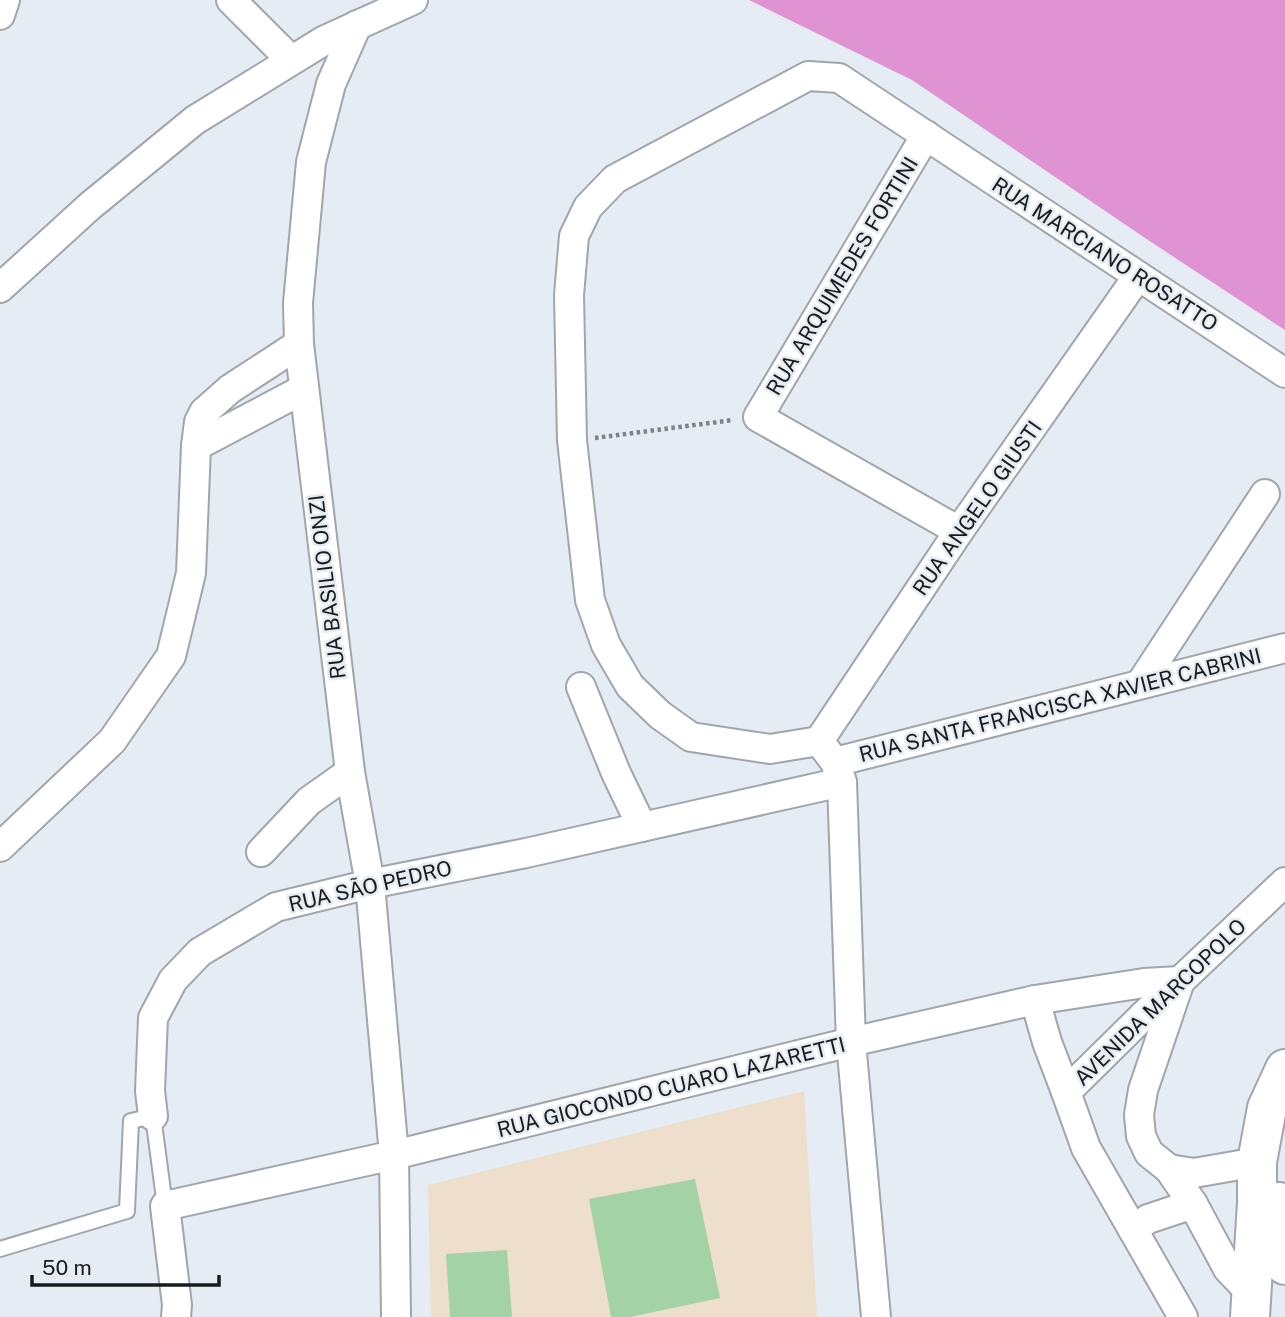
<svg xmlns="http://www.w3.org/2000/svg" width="1285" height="1317" font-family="'Public Sans',sans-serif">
<rect width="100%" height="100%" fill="#e6ecf3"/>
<path fill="#eddfcc" d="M804,1091L817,1317H431L428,1185Z"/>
<g fill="#a3d2a7">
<path d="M695,1179L720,1298L630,1317H611L589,1199Z"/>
<path d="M507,1250L512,1317H450L446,1254Z"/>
</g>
<path fill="#df93d3" d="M749,0H1285V330L1151,242L912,80Z"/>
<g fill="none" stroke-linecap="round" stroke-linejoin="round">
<defs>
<path id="lane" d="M0,1249L127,1211L131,1121L153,1116L165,1206"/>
<g id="street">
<path d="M231,0L291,60"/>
<path d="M0,15L5,0"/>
<path d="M357,25L331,84L311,162L298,303L299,344L350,772L370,884L394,1155L396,1317"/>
<path d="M926,135L758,417L959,531"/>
<path d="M0,288L90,206L195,120L325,40L413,0"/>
<path d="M196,446L304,389"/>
<path d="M1141,683L1265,494"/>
<path d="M581,687L616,773L642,827"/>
<path d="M819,741L959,531L1138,276"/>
<path d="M835,762L1285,648"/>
<path d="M0,847L112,741L171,656L191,573L196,446L199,422L204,412L230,389L299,344"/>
<path d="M261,852L309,801L350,772"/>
<path d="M1180,981L1143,1090L1139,1115L1141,1136L1149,1153L1169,1169L1194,1173L1257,1162"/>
<path d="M1035,1000L1047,1042L1066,1092"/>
<path d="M153,1116L150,1091L153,1018L173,980L200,952L276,907L370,884L526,853L842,782"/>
<path d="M1169,1169L1193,1204L1228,1269L1251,1293"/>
<path d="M1133,1230L1148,1219L1193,1204"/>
<path d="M176,1317L177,1305L165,1206L394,1155L851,1042L1035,1000L1144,983L1180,981"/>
<path d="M876,1317L851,1042L842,782L835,762L819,741L770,749L691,737L660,715L630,686L606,645L590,600L572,440L569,295L574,236L588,207L615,179L808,76L839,78L1285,373"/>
<path d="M1183,1317L1086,1148L1066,1092L1143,1016L1285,882"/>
</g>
<g id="highway">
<path d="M1279,1202L1280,1252L1285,1265"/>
<path d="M1250,1317L1257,1202V1162L1267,1108L1285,1069"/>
</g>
</defs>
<use href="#lane" stroke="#a0a6ad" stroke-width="18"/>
<use href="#street" stroke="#a0a6ad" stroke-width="32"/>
<use href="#highway" stroke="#a0a6ad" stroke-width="42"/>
<path stroke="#7f8388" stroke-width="4.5" stroke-dasharray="3.5 3.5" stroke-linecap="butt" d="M595,438L733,420"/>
<use href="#lane" stroke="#fff" stroke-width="14"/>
<use href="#street" stroke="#fff" stroke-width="28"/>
<use href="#highway" stroke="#fff" stroke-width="38"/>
</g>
<g text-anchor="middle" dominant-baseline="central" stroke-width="5" stroke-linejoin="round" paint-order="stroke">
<g font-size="21" fill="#181a1c" stroke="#e6ecf3">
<text transform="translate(1105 254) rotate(33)">RUA MARCIANO ROSATTO</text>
<text transform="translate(842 276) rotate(-59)">RUA ARQUIMEDES FORTINI</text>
<text transform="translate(977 508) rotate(-55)">RUA ANGELO GIUSTI</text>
<text transform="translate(327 587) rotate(-97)">RUA BASILIO ONZI</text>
<text transform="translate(1060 705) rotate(-14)">RUA SANTA FRANCISCA XAVIER CABRINI</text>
<text transform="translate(370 886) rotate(-13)">RUA SÃO PEDRO</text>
<text transform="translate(1160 1002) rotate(-44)">AVENIDA MARCOPOLO</text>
<text transform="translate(671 1087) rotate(-14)">RUA GIOCONDO CUARO LAZARETTI</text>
</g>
</g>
<path d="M32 1275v10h187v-10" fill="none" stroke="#181a1c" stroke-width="3.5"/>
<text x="42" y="1275" font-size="21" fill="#181a1c" stroke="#e6ecf3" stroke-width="5" paint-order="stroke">50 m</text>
</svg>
